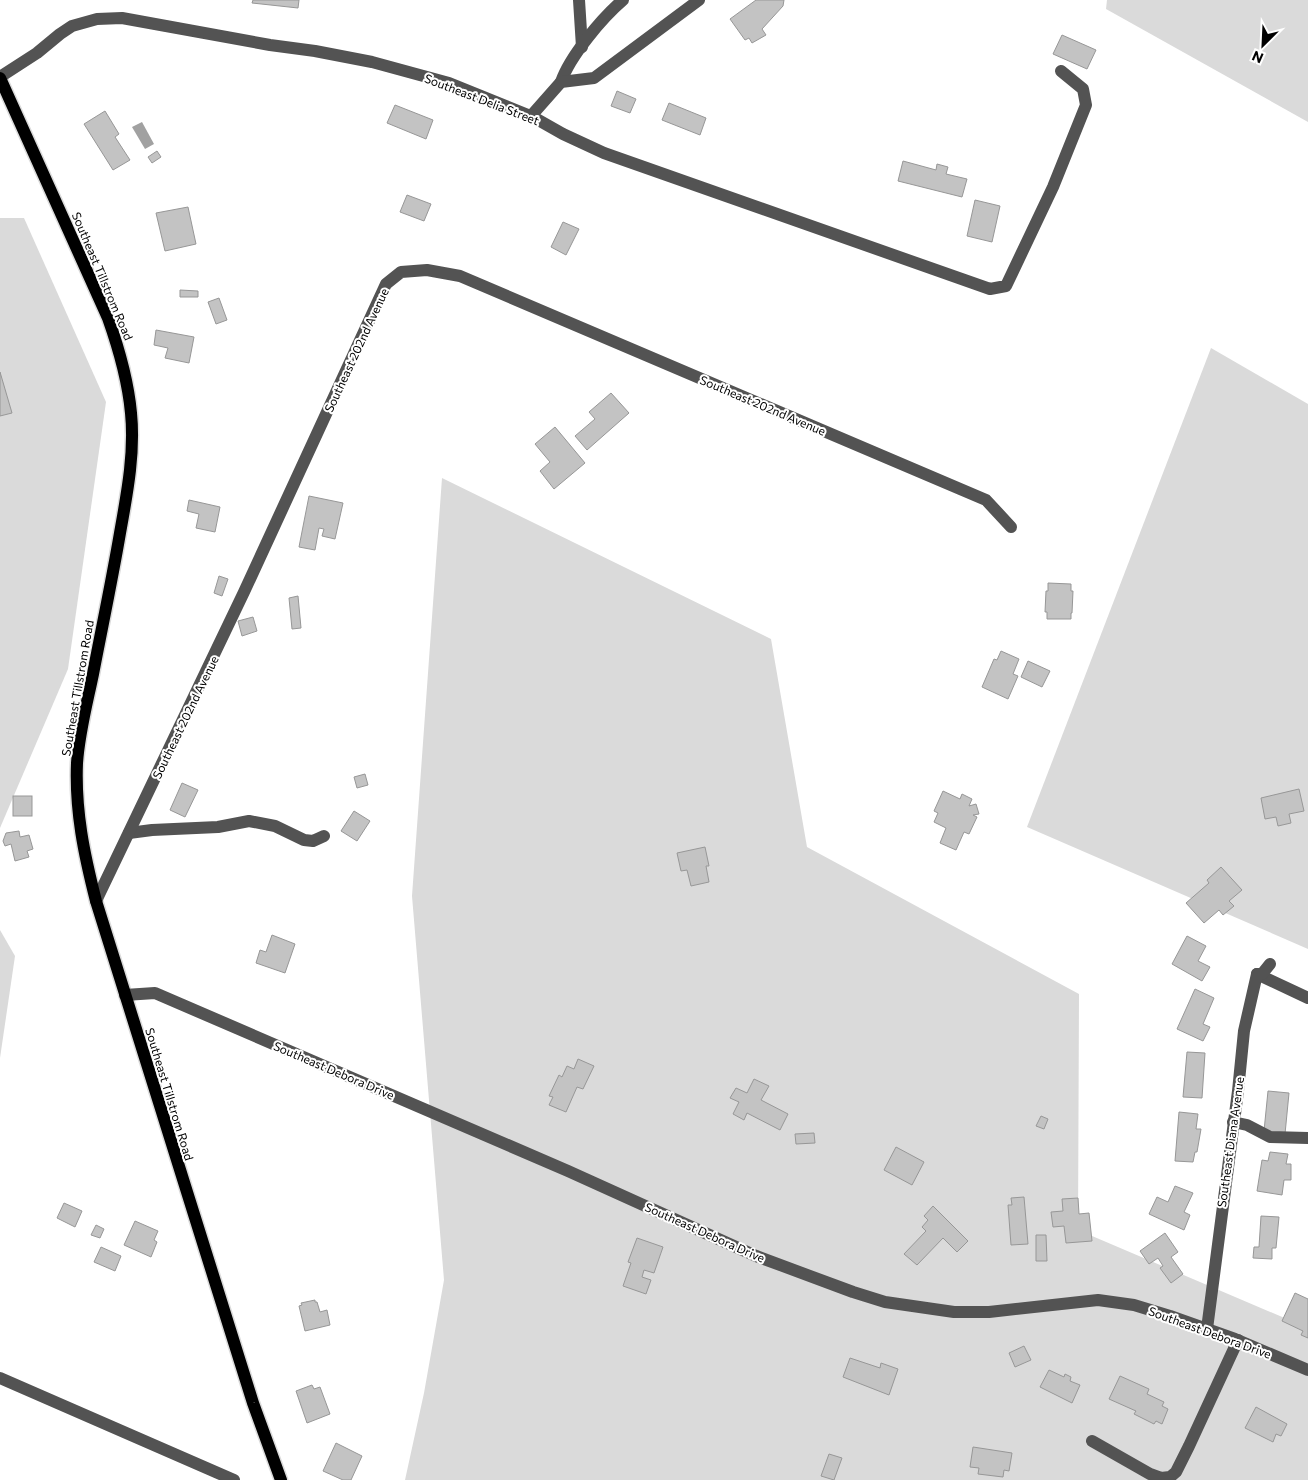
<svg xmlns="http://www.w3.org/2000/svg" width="1308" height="1480" font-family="Commissioner,sans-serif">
<rect width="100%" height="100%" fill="#fff"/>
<g fill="#dadada">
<path d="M1107,0H1308V122L1106,9Z"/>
<path d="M0,218H24L106,402L68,669L0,828Z"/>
<path d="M1211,348L1308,404V949L1027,827Z"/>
<path d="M442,478L771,639L807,847L1079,994L1078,1230L1308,1328V1480H405L424,1393L444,1280L412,896Z"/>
<path d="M0,930L15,956L0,1058Z"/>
</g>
<path fill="#a1a1a1" d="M142,122L154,144L145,149L132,127Z"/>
<g fill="#c3c3c3" stroke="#979797">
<path d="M253,0H299L298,8L252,3Z"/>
<path d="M756,0H784L783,6L762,29L766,35L752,43L749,38L745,40L730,19Z"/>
<path d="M1062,35L1096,50L1087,69L1053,54Z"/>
<path d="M617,91L636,99L630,113L611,106Z"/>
<path d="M669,103L706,118L700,135L662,120Z"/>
<path d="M395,105L433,120L426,139L387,123Z"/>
<path d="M105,111L119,134L115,137L130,160L113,170L84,124Z"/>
<path d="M157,151L161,157L152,163L148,157Z"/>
<path d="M903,161L936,170L937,164L948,167L946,174L967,179L962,197L898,181Z"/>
<path d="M407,195L431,204L424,221L400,212Z"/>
<path d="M975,200L1000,206L992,242L967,236Z"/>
<path d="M188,207L196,244L165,251L156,213Z"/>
<path d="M563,222L579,229L566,255L551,247Z"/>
<path d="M180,290L198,291V297H180Z"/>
<path d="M219,298L227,320L216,324L208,302Z"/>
<path d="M156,330L194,337L189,363L165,358L168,348L154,345Z"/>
<path d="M0,372L12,413L0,416Z"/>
<path d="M611,393L629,413L587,450L575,436L595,419L589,412Z"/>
<path d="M555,427L585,463L554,489L540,471L550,462L535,444Z"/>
<path d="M309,496L343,503L335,539L322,536L324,529L319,528L315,550L299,547Z"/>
<path d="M189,500L220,507L215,532L196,528L199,514L187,511Z"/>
<path d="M219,576L228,579L222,596L214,593Z"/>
<path d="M1048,583L1071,584V591H1073L1072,613H1071V619H1047V612H1045L1046,591H1048Z"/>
<path d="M298,596L301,628L292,629L289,598Z"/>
<path d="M253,617L257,631L242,636L238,621Z"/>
<path d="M1001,651L1019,659L1013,674L1018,676L1008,699L982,687L994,659L997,660Z"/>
<path d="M1028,661L1050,671L1042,687L1021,677Z"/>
<path d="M365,774L368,785L357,788L354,777Z"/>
<path d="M182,783L198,790L185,817L170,810Z"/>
<path d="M1299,789L1304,811L1289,814L1291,823L1278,826L1276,817L1265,819L1261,798Z"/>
<path d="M943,791L960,799L962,794L972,799L969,806L976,804L979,814L973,815L977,817L969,834L964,832L956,850L940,843L946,828L934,822L938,813L934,811Z"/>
<rect x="13" y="796" width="19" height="20"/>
<path d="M354,811L370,821L357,841L341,831Z"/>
<path d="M19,831L20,837L29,835L33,849L27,851L29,857L15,861L11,844L5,846L3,841L6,833Z"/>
<path d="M705,847L709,866H706L709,882L691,886L687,870L681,871L677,853Z"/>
<path d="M1221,867L1242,890L1229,901L1234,906L1223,915L1219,910L1204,923L1186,903L1209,883L1207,880Z"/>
<path d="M272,935L295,944L285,973L256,963L260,950L266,952Z"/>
<path d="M1187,936L1206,946L1198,961L1210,967L1202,981L1172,964Z"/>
<path d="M1195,989L1214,998L1203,1024L1210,1027L1203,1041L1177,1029Z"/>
<path d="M1187,1052L1205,1053L1202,1098L1183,1097Z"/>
<path d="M578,1059L594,1066L583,1089L577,1087L566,1112L549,1105L553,1097L549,1096L559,1075L562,1077L567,1066L574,1069Z"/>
<path d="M754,1079L769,1086L761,1100L788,1114L780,1130L747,1113L744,1120L733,1114L739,1102L730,1098L736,1088L747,1093Z"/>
<path d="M1268,1091L1289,1093L1285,1134L1264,1131Z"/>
<path d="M1179,1112L1198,1114L1196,1129H1201L1197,1152H1195L1193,1162L1175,1161Z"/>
<path d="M1041,1116L1048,1119L1044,1129L1036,1126Z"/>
<path d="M814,1133L815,1143L796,1144L795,1134Z"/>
<path d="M896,1147L924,1162L912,1185L884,1170Z"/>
<path d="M1270,1152L1288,1154L1286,1164H1291V1180H1284L1282,1195L1257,1191L1262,1160L1268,1161Z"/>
<path d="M1175,1186L1193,1193L1184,1212L1190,1215L1184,1230L1149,1214L1157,1197L1168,1202Z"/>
<path d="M1024,1197L1028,1244L1011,1245L1008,1205H1012L1011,1198Z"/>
<path d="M1078,1198L1079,1214L1089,1213L1092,1241L1066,1243L1064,1226L1053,1227L1051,1212L1063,1211L1062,1199Z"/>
<path d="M64,1203L82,1211L75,1227L57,1218Z"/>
<path d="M933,1206L968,1241L957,1252L943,1238L917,1265L904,1254L926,1231L922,1227L928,1220L924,1216Z"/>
<path d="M1261,1216L1279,1217L1276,1248H1272V1259L1253,1258L1254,1247H1259Z"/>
<path d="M135,1221L158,1231L154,1240L157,1242L151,1257L124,1245Z"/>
<path d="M96,1225L104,1229L100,1238L91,1235Z"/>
<path d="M1165,1233L1178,1252L1171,1257L1183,1274L1171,1283L1160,1268L1163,1266L1158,1258L1149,1264L1140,1251Z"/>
<path d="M1036,1235H1046L1047,1261H1036Z"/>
<path d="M637,1238L663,1247L654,1273L644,1270L642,1277L651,1280L646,1294L623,1286L631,1263L628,1262Z"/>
<path d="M101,1247L121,1256L115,1271L94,1262Z"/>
<path d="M1295,1293L1308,1299V1338L1301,1335L1303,1331L1282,1321Z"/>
<path d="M315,1300V1302H317L320,1312L327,1310L330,1325L305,1331L299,1306L302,1305L301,1303Z"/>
<path d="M1024,1346L1031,1360L1015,1367L1009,1353Z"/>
<path d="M850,1358L880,1368L881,1363L898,1369L889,1395L843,1377Z"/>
<path d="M1049,1370L1064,1377L1065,1374L1071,1377L1070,1381L1080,1385L1072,1403L1040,1387Z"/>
<path d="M1120,1376L1149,1389L1147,1394L1164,1402L1162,1406L1168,1409L1162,1424L1156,1421L1154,1424L1134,1414L1136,1411L1109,1399Z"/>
<path d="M312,1385L314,1389L320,1387L330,1414L307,1423L296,1391Z"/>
<path d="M1256,1407L1287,1424L1281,1436L1276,1434L1273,1442L1245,1428Z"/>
<path d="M336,1443L362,1456L351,1480H343L323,1471Z"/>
<path d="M973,1447L1012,1453L1009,1471L1004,1470L1003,1477L978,1474L979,1468L970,1467Z"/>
<path d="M829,1454L842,1458L834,1480L821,1476Z"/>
</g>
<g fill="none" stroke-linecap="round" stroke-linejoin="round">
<defs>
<path id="major" d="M0,78L108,318C119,349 128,380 131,413C135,453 127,494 120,533C112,580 102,627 93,674C87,703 79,733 77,763C75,811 84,854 96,901L253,1403L281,1480"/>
</defs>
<use href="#major" stroke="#dbdbdb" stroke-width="15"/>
<g stroke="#535353" stroke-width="12">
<path d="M579,0L582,47"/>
<path d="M0,77L37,53L60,34L72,26L97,19L122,18L270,45L315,51L372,62L449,83L533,117L563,134L604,153L990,289L1006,286L1053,187L1086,105L1083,89L1061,71"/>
<path d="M561,82C570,56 602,18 623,0"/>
<path d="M531,116L561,82L594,78L699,0"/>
<path d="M129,833L152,830L218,827L249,821L275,826L304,840L313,841L324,836"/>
<path d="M96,901L244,592L386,284L401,272L427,270L460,276L986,500L1011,527"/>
<path d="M1257,974L1308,998"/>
<path d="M125,995L155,993L568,1171L756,1256L853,1292L885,1302L954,1312H989L1098,1300L1134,1305L1170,1316L1235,1339L1308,1370"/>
<path d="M1233,1122L1247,1125L1270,1137L1308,1138"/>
<path d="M1207,1329L1238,1091L1244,1031L1257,974H1262L1270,964"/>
<path d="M0,1378L234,1480"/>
<path d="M1092,1441L1150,1474L1161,1478L1170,1477L1176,1472L1189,1446L1238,1340"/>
</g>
<use href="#major" stroke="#000" stroke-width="12"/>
</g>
<g text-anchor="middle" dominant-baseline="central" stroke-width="4" stroke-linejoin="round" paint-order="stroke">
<g font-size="12" fill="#000" stroke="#fff">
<text transform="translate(482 99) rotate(21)">Southeast Delia Street</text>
<text transform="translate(103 276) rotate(67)">Southeast Tillstrom Road</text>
<text transform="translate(356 350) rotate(-65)">Southeast 202nd Avenue</text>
<text transform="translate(763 405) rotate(23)">Southeast 202nd Avenue</text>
<text transform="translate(77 688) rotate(-80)">Southeast Tillstrom Road</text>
<text transform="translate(185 717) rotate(-64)">Southeast 202nd Avenue</text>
<text transform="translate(334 1070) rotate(23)">Southeast Debora Drive</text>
<text transform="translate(170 1094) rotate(73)">Southeast Tillstrom Road</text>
<text transform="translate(1230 1142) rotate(-82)">Southeast Diana Avenue</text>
<text transform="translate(705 1232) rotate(24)">Southeast Debora Drive</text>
<text transform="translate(1210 1332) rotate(20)">Southeast Debora Drive</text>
</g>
</g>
<g transform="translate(1263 45) rotate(204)" stroke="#ffffff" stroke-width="4" paint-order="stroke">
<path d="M0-4L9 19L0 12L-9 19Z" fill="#000000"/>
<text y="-8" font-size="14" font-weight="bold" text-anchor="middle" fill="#000000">N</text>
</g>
</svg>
